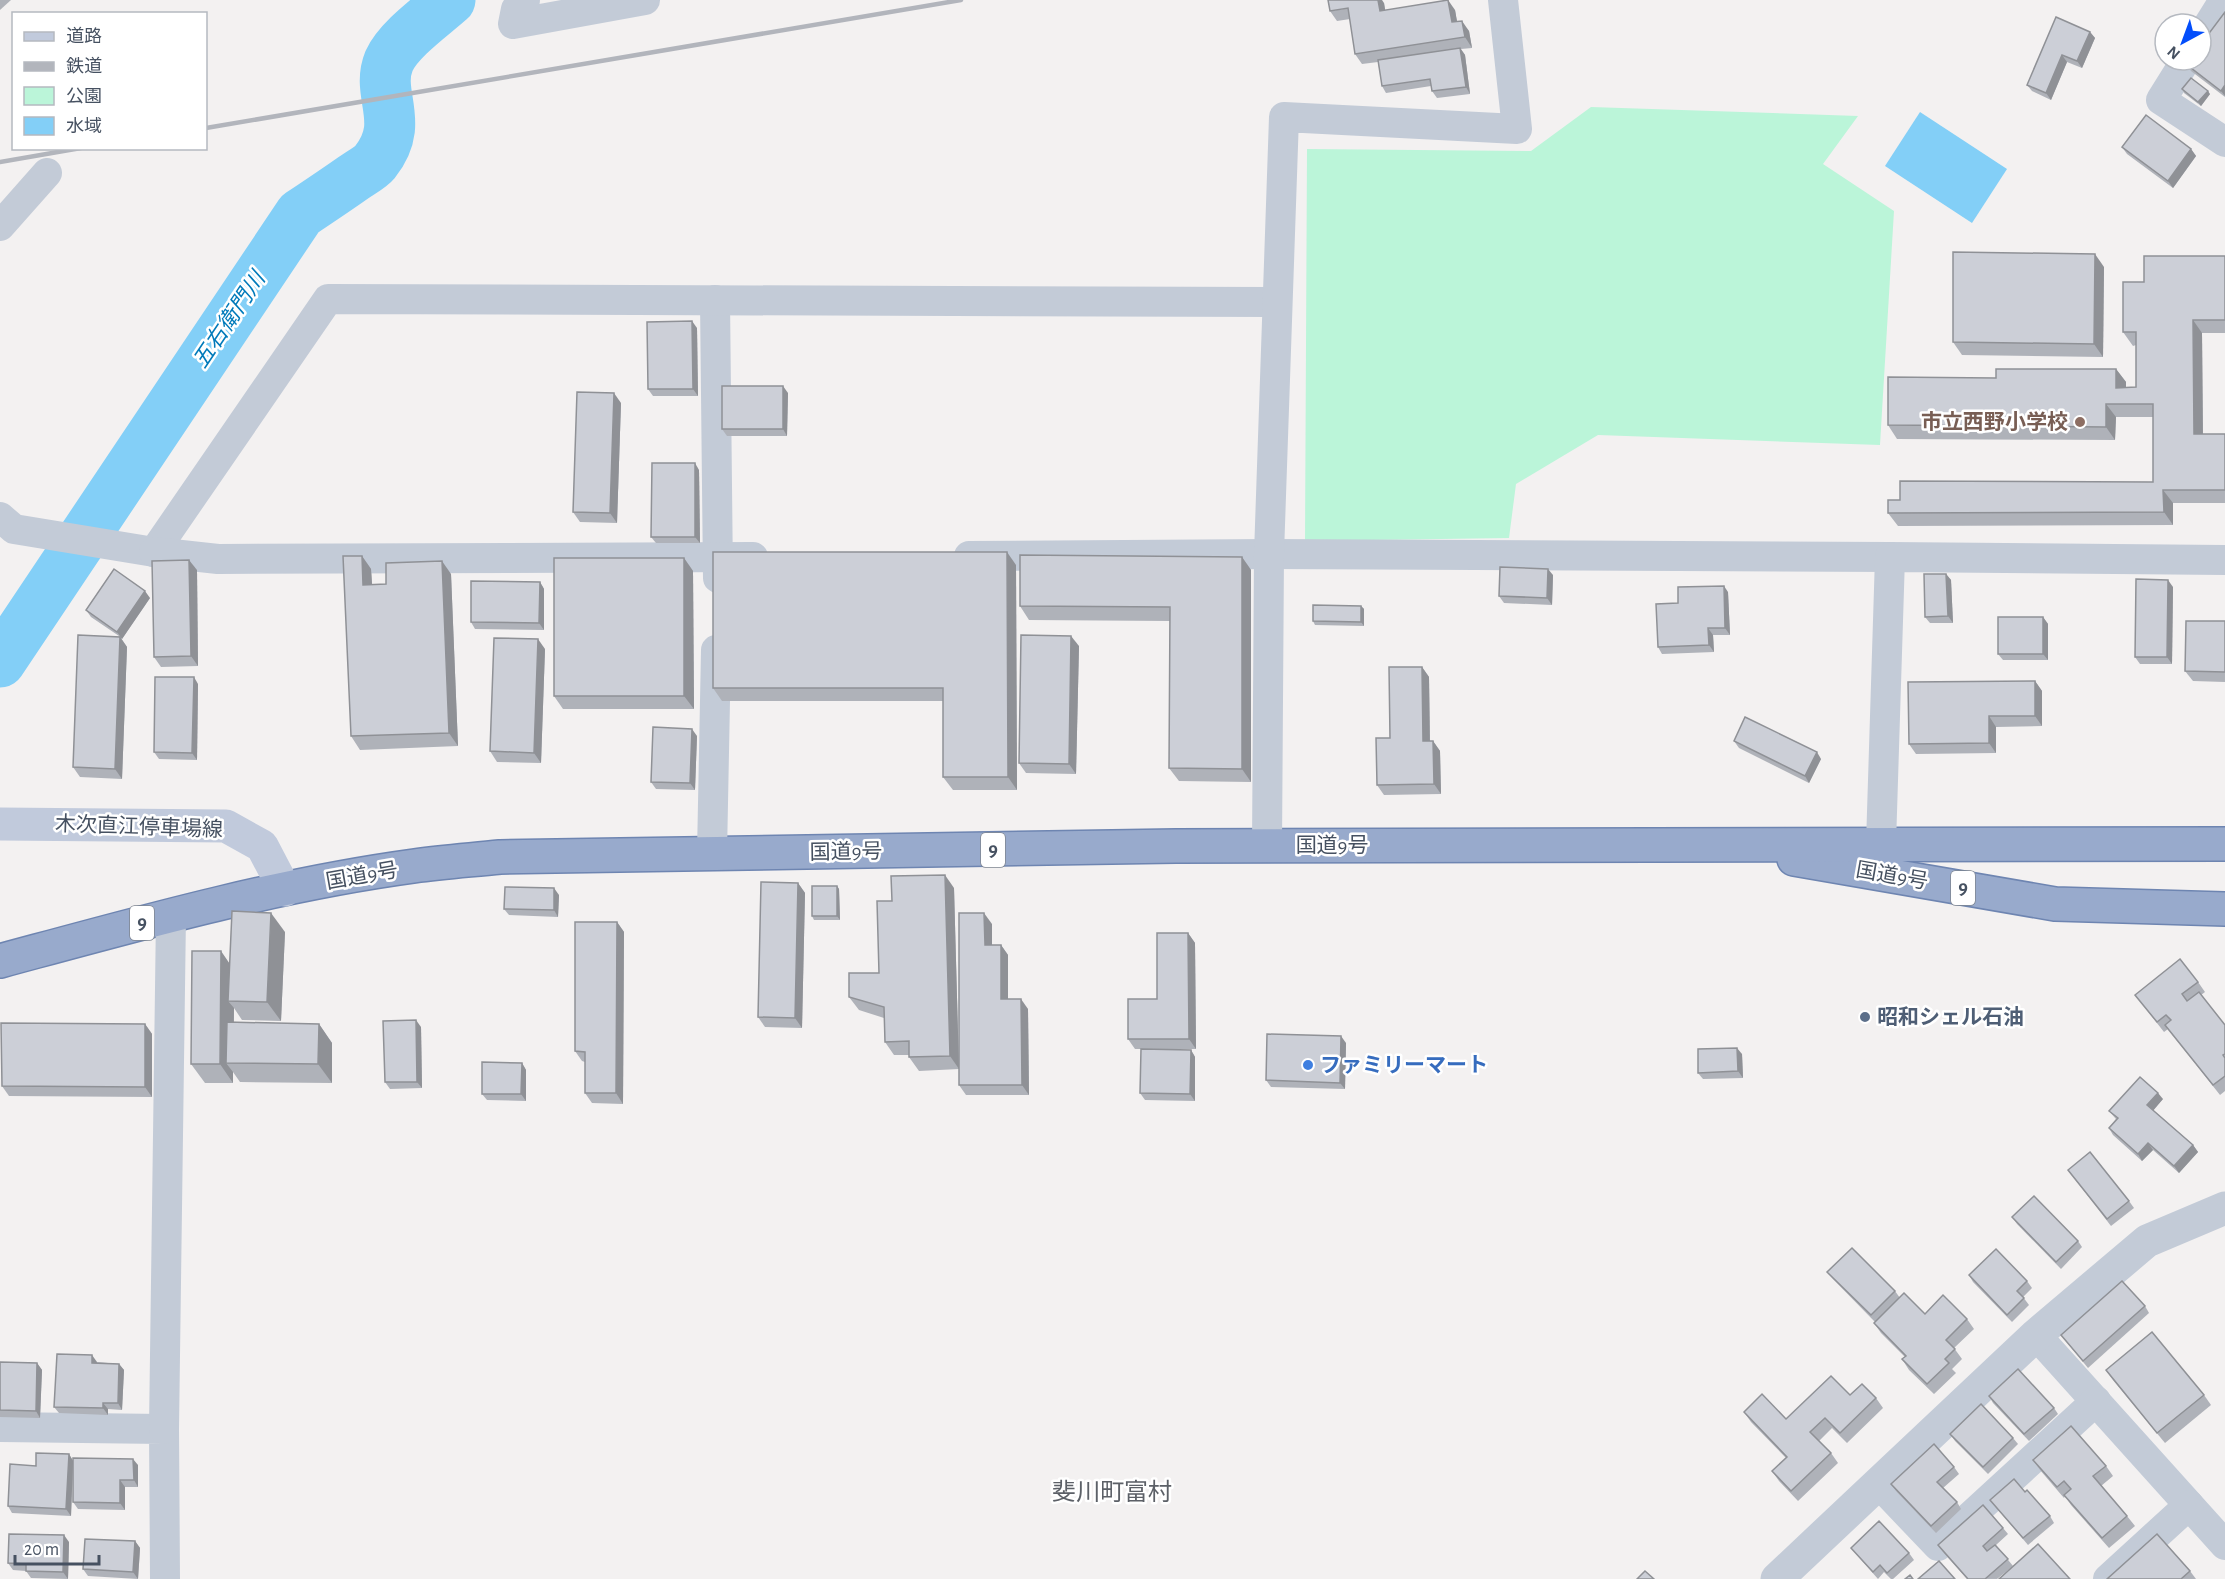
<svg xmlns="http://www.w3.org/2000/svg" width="2225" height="1579" font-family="'Alegreya Sans','Noto Sans JP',sans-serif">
<rect width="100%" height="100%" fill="#f3f1f1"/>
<path fill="#bbf5d9" d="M1591,107L1858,116L1823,164L1894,211L1880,445L1598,435L1516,484L1509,538L1305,541L1307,149L1531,151Z"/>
<path fill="#83cff7" d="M1920,112L2007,169L1972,223L1885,166Z"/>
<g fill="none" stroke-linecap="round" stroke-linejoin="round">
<path stroke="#83cff7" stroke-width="51" d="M0,662L300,214C318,202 336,190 353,178C360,173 370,168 375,162C407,122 375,95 389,61C399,39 432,16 450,0"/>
<defs>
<g id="trunk">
<path d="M1794,859L2055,904L2225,909"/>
<path d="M0,961C137,924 274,885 414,866C443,862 472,860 500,857L1176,846L2225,844"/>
</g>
</defs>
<use href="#trunk" stroke="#6e85b1" stroke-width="36"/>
<g stroke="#c3cbd7" stroke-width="30">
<path d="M525,0L516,9L513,24L645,0"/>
<path d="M2201,37L2224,0"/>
<path d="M2186,60L2161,100L2225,142"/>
<path d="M0,226L47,173"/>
<path d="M715,300L718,578"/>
<path d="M0,517L14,529L154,552L328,299L1276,302"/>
<path d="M154,552L218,559L753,557"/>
<path d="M969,556L1269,554L1890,557"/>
<path d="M1881,844L1890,557L2225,560"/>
<path d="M1267,846L1269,554L1284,117L1517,129L1503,0"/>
<path d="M712,854L716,650"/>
<path d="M2036,1335L2225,1545"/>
<path d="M0,1427L164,1429L165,1579"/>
<path d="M164,1429L171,915"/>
<path d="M1878,1483L1938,1546L2096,1401"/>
<path d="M2108,1579L2189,1505"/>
</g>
<path stroke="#c3cbd7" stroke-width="33" d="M1777,1579L2036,1335L2147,1241L2225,1208"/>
<path stroke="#c1cadc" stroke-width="33" d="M0,824L226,826L262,846L285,890"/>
<use href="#trunk" stroke="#98aacc" stroke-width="33"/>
<g stroke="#b2b5bc" stroke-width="4.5">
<path d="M206,128L961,0"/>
<path d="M0,162L81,148"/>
</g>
</g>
<g fill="#afb2b9">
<path d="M0,0H11L0,10Z"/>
<path d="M1384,3L1385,10H1455L1457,22L1469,31L1472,48L1461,49L1465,55L1470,94L1437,98L1432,91L1431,86L1386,93L1382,86L1378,62L1362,64L1355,54L1350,19L1337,21L1330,11Z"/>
<path d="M2225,12V97L2191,71L2186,64Z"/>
<path d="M2090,32L2095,38L2082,68L2067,62L2051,100L2032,91L2027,85Z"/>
<path d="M2182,89L2210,94L2201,106L2184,93Z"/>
<path d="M2122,147L2191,149L2196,156L2173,188L2127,154Z"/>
<path d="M2225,256V333H2202L2203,434H2225V503H2173V525L1898,526L1888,513L1900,500L2153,482V417H2116L2115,440L1897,439L1888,425L1996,378L2116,369L2126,382V387H2136V345L2133,346L2123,332L2144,282Z"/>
<path d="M2104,267L2103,357L1962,355L1953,342Z"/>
<path d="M697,328L698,396H653L648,389Z"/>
<path d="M788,393L787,436H727L722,429Z"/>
<path d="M621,403L617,523L580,522L573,512Z"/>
<path d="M699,470L700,543H656L651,537Z"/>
<path d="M362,556L371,569L372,585L386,584L451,574L458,746L360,750L351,736Z"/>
<path d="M1242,557L1251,570V782L1179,781L1169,768L1170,621L1029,620L1020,606Z"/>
<path d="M684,558L693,571L694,709H563L554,696Z"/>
<path d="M1016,565L1017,790H953L943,777V701H722L713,688Z"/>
<path d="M197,570L198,666L161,667L154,657Z"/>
<path d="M1946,574L1951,580L1953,623H1930L1925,617Z"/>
<path d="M1553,575L1552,605L1504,603L1499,596Z"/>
<path d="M540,582L544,589V630L475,629L471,622Z"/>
<path d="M2173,587L2172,664H2140L2135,657Z"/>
<path d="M1728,592L1730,635H1713L1714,652L1662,654L1658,647L1678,603Z"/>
<path d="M150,598L122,639L121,638L127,647L122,779L80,777L73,767L119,636L91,617L86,610Z"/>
<path d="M1361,606L1364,609V626L1315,625L1313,621Z"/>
<path d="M2043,617L2048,624V660H2003L1998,654Z"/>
<path d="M2225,621V682L2193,681L2185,671Z"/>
<path d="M1079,646L1076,774L1026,773L1019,763Z"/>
<path d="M545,649L541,763L497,762L490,751Z"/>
<path d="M1422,667L1429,677L1430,741H1433L1440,751L1441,794L1384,795L1377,785L1390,738Z"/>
<path d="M2035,681L2042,691V726L1996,727V753L1916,754L1909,744Z"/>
<path d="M198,684L197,760L159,759L154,752Z"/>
<path d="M697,736L695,790L656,789L651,782Z"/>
<path d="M1734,741L1821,759L1809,783L1739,748Z"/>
<path d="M798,883L805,893L802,1028L765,1027L758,1017Z"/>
<path d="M837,886L839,889L840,920H814L812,916Z"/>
<path d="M954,888L959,1069L919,1071L909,1057V1055H894L885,1042L884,1018L859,1010L849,997L879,973L892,901Z"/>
<path d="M559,895L558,917L509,915L504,909Z"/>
<path d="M617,922L624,932L623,1104L592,1103L585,1093V1062L582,1061L575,1051Z"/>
<path d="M992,924V945H1001L1008,955V999L1028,1009L1029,1095H966L959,1085Z"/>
<path d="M285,932L281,1021L242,1020L234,1008V1022L319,1024L332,1043V1083L240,1082L233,1072V1083H205L191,1064L230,964Z"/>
<path d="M1188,933L1195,943L1196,1049H1135L1128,1039L1157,999Z"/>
<path d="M2198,982L2205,992L2201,995L2225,1025V1091L2220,1095L2168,1029L2164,1032L2135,995Z"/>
<path d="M145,1024L152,1034V1097L9,1096L2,1086Z"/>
<path d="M421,1027L422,1088L390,1089L385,1082Z"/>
<path d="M1346,1043L1345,1089L1271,1087L1266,1080Z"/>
<path d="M1191,1050L1195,1057V1101L1145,1100L1140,1093Z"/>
<path d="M1742,1054L1743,1078L1703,1079L1698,1073Z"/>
<path d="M522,1063L526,1070V1101L487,1100L482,1094Z"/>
<path d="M2163,1099L2153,1110L2193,1145L2198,1152L2179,1173L2153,1150L2142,1161L2113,1135L2109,1128L2116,1119L2109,1111Z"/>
<path d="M2068,1170L2129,1201L2134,1208L2111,1226Z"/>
<path d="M2012,1217L2078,1241L2082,1247L2061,1269L2017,1224Z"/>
<path d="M1827,1272L1895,1291L1900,1298L1925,1314L1967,1319L1974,1329L1954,1348L1962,1359L1952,1369L1956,1373L1934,1394L1909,1370L1902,1359L1905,1357L1881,1333L1874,1323L1875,1322L1832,1278Z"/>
<path d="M1969,1275L2027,1281L2032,1288L2023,1297L2029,1305L2012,1322L1973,1282Z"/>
<path d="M2145,1306L2149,1313L2088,1368L2061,1335Z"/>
<path d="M0,1362L37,1363L42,1370L40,1418L0,1417Z"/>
<path d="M97,1362L119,1364L124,1370L122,1410L108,1409V1415L59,1413L54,1407Z"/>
<path d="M2106,1370L2204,1395L2211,1405L2165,1443L2113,1380Z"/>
<path d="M1850,1395L1876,1398L1883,1408L1847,1443L1832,1428L1819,1441L1831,1453L1838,1463L1798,1501L1779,1481L1772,1471L1786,1458L1751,1422L1744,1412L1786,1419Z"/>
<path d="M1989,1396L2054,1408L2058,1414L2029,1441L1993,1403Z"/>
<path d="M1950,1434L2013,1438L2018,1444L1988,1474L1955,1441Z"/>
<path d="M69,1454L73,1461L138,1465V1487H125V1510L78,1509L73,1502V1464L71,1516L12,1513L8,1506L36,1466Z"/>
<path d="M2033,1460L2106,1466L2113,1476L2101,1486L2127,1516L2135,1526L2109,1548L2071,1505L2065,1496L2064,1498L2040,1470Z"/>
<path d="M1954,1467L1959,1474L1943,1488L1957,1502L1961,1509L1936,1533L1896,1491L1891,1484Z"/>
<path d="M2025,1492L2050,1516L2054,1523L2028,1545L1990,1500Z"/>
<path d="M2003,1528L2008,1534L1996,1545L2013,1566L1997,1579H1967L1943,1552L1938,1545Z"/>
<path d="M135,1541L140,1548L138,1579L88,1576L83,1569Z"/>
<path d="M69,1542L68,1579L31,1578L26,1571L13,1570L8,1563Z"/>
<path d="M1851,1548L1909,1553L1914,1560L1893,1579H1891L1884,1572L1878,1579L1856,1554Z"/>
<path d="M2190,1571L2196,1579H2107Z"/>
</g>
<g fill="#8f9196">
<path d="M1378,0H1382L1384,3L1387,21L1380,11Z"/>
<path d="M1448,0L1455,10L1459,32L1452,22Z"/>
<path d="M1462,21L1469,31L1472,48L1465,37Z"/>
<path d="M2090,32L2095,38L2082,68L2077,61Z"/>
<path d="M1460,48L1465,55L1470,94L1466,87Z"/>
<path d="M2062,55L2067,62L2051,100L2046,93Z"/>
<path d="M2225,85V96L2221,91Z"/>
<path d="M2208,91L2210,94L2201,106L2198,102Z"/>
<path d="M2191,149L2196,156L2173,188L2168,181Z"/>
<path d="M2095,254L2104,267L2103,357L2094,344Z"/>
<path d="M2193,320L2202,333L2203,447L2194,434Z"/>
<path d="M692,321L697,328L698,396L693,389Z"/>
<path d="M2116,369L2126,382V401L2116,388Z"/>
<path d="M783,386L788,393L787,436L783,429Z"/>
<path d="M614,393L621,403L617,523L610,513Z"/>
<path d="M2106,404L2116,417L2115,440L2106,427Z"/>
<path d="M695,463L699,470L700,543L695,537Z"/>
<path d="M2163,490L2173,503V525L2164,512Z"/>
<path d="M1007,552L1016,565L1017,790L1008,777Z"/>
<path d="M362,556L371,569L373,598L363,585Z"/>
<path d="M1242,557L1251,570V782L1242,769Z"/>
<path d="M684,558L693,571L694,709L684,696Z"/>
<path d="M189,560L197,570L198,666L191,656Z"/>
<path d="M442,561L451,574L458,746L449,733Z"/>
<path d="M1548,569L1553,575L1552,605L1547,598Z"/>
<path d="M1946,574L1951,580L1953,623L1948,616Z"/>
<path d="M2168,580L2173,587L2172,664L2167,657Z"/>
<path d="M540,582L544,589V630L539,623Z"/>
<path d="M1724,586L1728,592L1730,635L1725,628Z"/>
<path d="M145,591L150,598L122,639L117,632Z"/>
<path d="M1361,606L1364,609V626L1361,622Z"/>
<path d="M2043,617L2048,624V660L2043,654Z"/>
<path d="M1708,628L1713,635L1714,652L1709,645Z"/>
<path d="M1071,636L1079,646L1076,774L1069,764Z"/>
<path d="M120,637L127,647L122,779L115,769Z"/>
<path d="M538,639L545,649L541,763L534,753Z"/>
<path d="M1422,667L1429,677L1430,751L1423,741Z"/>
<path d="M194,677L198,684L197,760L192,753Z"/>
<path d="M2035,681L2042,691V726L2035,716Z"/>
<path d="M1989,716L1996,727V753L1989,743Z"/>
<path d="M692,729L697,736L695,790L690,783Z"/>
<path d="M1433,741L1440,751L1441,794L1434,784Z"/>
<path d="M1817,752L1821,759L1809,783L1805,776Z"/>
<path d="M945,875L954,888L959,1069L950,1056Z"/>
<path d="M798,883L805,893L802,1028L795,1018Z"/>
<path d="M837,886L839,889L840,920L837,916Z"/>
<path d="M554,888L559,895L558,917L554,910Z"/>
<path d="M271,913L285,932L281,1021L267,1002Z"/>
<path d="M984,913L992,924V955L985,945Z"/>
<path d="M617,922L624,932L623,1104L616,1093Z"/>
<path d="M1188,933L1195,943L1196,1049L1189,1039Z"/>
<path d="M1001,945L1008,955V1009L1001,999Z"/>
<path d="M221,951L234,970L228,1001L234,1008L233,1063H226L233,1072V1083L220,1064Z"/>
<path d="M1021,999L1028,1009L1029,1095L1022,1085Z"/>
<path d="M416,1020L421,1027L422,1088L417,1082Z"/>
<path d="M145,1024L152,1034V1097L145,1087Z"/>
<path d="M319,1024L332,1043V1083L318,1064Z"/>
<path d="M1341,1036L1346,1043L1345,1089L1340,1083Z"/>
<path d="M1737,1048L1742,1054L1743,1078L1738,1071Z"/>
<path d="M1191,1050L1195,1057V1101L1190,1094Z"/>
<path d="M522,1063L526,1070V1101L521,1094Z"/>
<path d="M2158,1093L2163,1099L2152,1112L2147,1105Z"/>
<path d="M2148,1143L2153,1150L2142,1161L2138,1154Z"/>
<path d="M2193,1145L2198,1152L2179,1173L2174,1166Z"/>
<path d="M92,1355L97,1362V1369L92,1363Z"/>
<path d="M37,1363L42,1370L40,1418L36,1411Z"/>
<path d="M119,1364L124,1370L122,1410L118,1403Z"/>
<path d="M103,1403L108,1409V1415L103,1408Z"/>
<path d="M69,1454L73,1461L71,1516L66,1509Z"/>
<path d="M133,1459L138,1465V1487L134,1480Z"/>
<path d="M120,1480L125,1487V1510L120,1503Z"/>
<path d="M64,1535L69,1542L68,1579L63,1572Z"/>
<path d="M135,1541L140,1548L138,1579L133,1572Z"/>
</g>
<g fill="#cccfd7" stroke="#8f9196" stroke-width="1.5">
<path d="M1328,0H1378L1380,11L1448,0L1452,22L1462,21L1465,37L1355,54L1348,8L1330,11Z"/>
<path d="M2225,12V85L2221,91L2186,64L2189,60H2201V44Z"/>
<path d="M2056,17L2090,32L2077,61L2062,55L2046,93L2027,85Z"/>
<path d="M1460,48L1466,87L1432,91L1430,79L1382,86L1378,60Z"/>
<path d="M2191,78L2208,91L2198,102L2182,89Z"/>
<path d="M2146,115L2191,149L2168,181L2122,147Z"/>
<path d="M1953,252L2095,254L2094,344L1953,342Z"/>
<path d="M2144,256H2225V320H2193L2194,434H2225V490H2163L2164,512L1888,513V500H1900V481L2153,482V404H2106V427L1888,425V377L1996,378V369H2116V388L2136,387V332H2123V282H2144Z"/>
<path d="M692,321L693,389H648L647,322Z"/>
<rect x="722" y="386" width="61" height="43"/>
<path d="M577,392L614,393L610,513L573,512Z"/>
<path d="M652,463H695V537H651Z"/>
<path d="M713,552H1007L1008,777H943V688H713Z"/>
<path d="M1020,555L1242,557V769L1169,768L1170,607L1020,606Z"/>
<path d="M343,556H362L363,585L386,584V563L442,561L449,733L351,736Z"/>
<rect x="554" y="558" width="130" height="138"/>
<path d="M189,560L191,656L154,657L152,561Z"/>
<path d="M1500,567L1548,569L1547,598L1499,596Z"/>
<path d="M114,569L145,591L117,632L86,610Z"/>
<path d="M1924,574H1946L1948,616L1925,617Z"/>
<path d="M2136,579L2168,580L2167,657H2135Z"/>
<path d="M471,581L540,582L539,623L471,622Z"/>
<path d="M1724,586L1725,628H1708L1709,645L1658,647L1656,604L1678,603V587Z"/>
<path d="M1313,605L1361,606V622L1313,621Z"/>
<rect x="1998" y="617" width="45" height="37"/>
<path d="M2186,621H2225V672L2185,671Z"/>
<path d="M78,635L120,637L115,769L73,767Z"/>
<path d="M1021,635L1071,636L1069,764L1019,763Z"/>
<path d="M494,638L538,639L534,753L490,751Z"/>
<path d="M1389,667H1422L1423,741H1433L1434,784L1377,785L1376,738H1390Z"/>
<path d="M155,677H194L192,753L154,752Z"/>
<path d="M2035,681V716H1989V743L1909,744L1908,682Z"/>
<path d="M1745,717L1817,752L1805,776L1734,741Z"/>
<path d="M653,727L692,729L690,783L651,782Z"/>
<path d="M945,875L950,1056L909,1057V1041L885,1042L884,1007L849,997V973H879L877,901H892L891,876Z"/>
<path d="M761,882L798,883L795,1018L758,1017Z"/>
<rect x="812" y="886" width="25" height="30"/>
<path d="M505,887L554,888V910L504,909Z"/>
<path d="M232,911L271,913L267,1002L228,1001Z"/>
<path d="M959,913H984L985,945H1001V999H1021L1022,1085H959Z"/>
<path d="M575,922H617L616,1093H585V1052L575,1051Z"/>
<path d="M1157,933H1188L1189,1039H1128V999H1157Z"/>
<path d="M192,951H221L220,1064H191Z"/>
<path d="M2180,959L2198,982L2182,994L2187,1001L2199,992L2225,1025V1054L2223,1055L2225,1058V1076L2213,1085L2165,1025L2171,1020L2166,1015L2157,1022L2135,995Z"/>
<path d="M416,1020L417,1082H385L383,1021Z"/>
<path d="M227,1022L319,1024L318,1064L226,1063Z"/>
<path d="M1,1023L145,1024V1087L2,1086Z"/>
<path d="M1267,1034L1341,1036L1340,1083L1266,1080Z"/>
<path d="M1737,1048L1738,1071L1698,1073V1049Z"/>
<path d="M1141,1049L1191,1050L1190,1094L1140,1093Z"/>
<path d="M482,1062L522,1063L521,1094H482Z"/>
<path d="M2140,1077L2158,1093L2147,1105L2193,1145L2174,1166L2148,1143L2138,1154L2109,1128L2118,1118L2109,1111Z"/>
<path d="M2090,1152L2129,1201L2107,1219L2068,1170Z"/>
<path d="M2034,1196L2078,1241L2056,1262L2012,1217Z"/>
<path d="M1852,1248L1895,1291L1871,1315L1827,1272Z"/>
<path d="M1996,1249L2027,1281L2017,1291L2024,1298L2007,1315L1969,1275Z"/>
<path d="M2122,1281L2145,1306L2083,1361L2061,1335Z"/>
<path d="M1904,1293L1925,1314L1943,1295L1967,1319L1946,1340L1955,1349L1945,1359L1949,1363L1927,1384L1902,1359L1906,1356L1874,1323Z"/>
<path d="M2152,1332L2204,1395L2157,1433L2106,1370Z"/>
<path d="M57,1354L92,1355V1363L119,1364L118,1403H103V1408L54,1407Z"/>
<path d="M0,1362L37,1363L36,1411L0,1410Z"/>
<path d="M2018,1369L2054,1408L2024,1434L1989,1396Z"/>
<path d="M1831,1376L1850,1395L1862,1384L1876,1398L1840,1433L1825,1418L1810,1432L1831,1453L1791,1491L1772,1471L1787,1457L1744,1412L1762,1394L1786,1419Z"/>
<path d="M1981,1404L2013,1438L1983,1467L1950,1434Z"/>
<path d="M2071,1426L2106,1466L2093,1476L2127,1516L2102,1538L2064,1495L2071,1489L2064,1481L2057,1487L2033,1460Z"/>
<path d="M1934,1444L1954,1467L1937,1482L1957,1502L1931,1526L1891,1484Z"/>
<path d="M36,1453L69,1454L66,1509L8,1506L10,1464L36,1466Z"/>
<path d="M73,1458L133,1459L134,1480H120V1503L73,1502Z"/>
<path d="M2014,1479L2025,1492L2027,1490L2050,1516L2023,1538L1990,1500Z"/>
<path d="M1983,1505L2003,1528L1983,1546L1987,1551L1995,1545L2008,1559L1985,1579H1968L1938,1545Z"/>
<path d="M1879,1521L1909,1553L1887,1573L1880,1565L1873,1572L1851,1548Z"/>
<path d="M9,1534L64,1535L63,1572L26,1571V1564L8,1563Z"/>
<path d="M2157,1534L2190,1571L2181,1579H2107Z"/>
<path d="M85,1539L135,1541L133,1572L83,1569Z"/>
<path d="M2038,1544L2070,1579H1999Z"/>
<path d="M1939,1561L1955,1579H1918Z"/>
<path d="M1645,1571L1654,1579H1637Z"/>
<path d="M1910,1575L1913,1579H1905Z"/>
</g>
<circle fill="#8d6e63" stroke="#fff" stroke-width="2" cx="2080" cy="422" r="6"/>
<circle fill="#5c6f8a" stroke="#fff" stroke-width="2" cx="1865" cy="1017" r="6"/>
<circle fill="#3f7fe0" stroke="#fff" stroke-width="2" cx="1308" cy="1065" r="6"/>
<g text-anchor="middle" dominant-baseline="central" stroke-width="5" stroke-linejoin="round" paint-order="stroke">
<g fill="#fff" stroke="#7e8590" stroke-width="1.5">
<rect x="981" y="833" width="24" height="34" rx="4.5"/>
<rect x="1951" y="871" width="24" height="34" rx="4.5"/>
<rect x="130" y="906" width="24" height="34" rx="4.5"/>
</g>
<g font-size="20" font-weight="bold" fill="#465161">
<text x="993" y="850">9</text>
<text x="1963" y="888">9</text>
<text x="142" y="923">9</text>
</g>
<g font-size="21" font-weight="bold" fill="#785e54" stroke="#fff" text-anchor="end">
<text x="2068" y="422">市立西野小学校</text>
</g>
<g font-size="21" fill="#465161" stroke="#fff">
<text transform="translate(139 827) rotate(2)">木次直江停車場線</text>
<text x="1332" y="845">国道9号</text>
<text transform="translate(846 852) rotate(-1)">国道9号</text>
<text transform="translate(362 876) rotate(-10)">国道9号</text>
<text transform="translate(1892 876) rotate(10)">国道9号</text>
</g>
<g font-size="21" font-weight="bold" fill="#4e5e75" stroke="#fff" text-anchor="start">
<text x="1877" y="1017">昭和シェル石油</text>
</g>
<g font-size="21" font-weight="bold" fill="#366cbe" stroke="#fff" text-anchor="start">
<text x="1320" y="1065">ファミリーマート</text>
</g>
<g font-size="22" font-style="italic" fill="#007aba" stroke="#fff">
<text transform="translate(229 320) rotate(-56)">五右衛門川</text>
</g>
<g font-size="24" fill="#5c6067" stroke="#fff">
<text x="1112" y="1493">斐川町富村</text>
</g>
</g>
<rect x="12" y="12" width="195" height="138" fill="#ffffff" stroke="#b5b9c0" stroke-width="1.5"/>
<rect x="24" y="32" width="30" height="9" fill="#c1cadc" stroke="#b5b9c0" stroke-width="1.5"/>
<text x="66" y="42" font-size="18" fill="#465161">道路</text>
<rect x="24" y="62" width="30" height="9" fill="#b2b5bc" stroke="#b5b9c0" stroke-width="1.5"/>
<text x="66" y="72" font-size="18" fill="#465161">鉄道</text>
<rect x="24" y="87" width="30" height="18" fill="#bbf5d9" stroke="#b5b9c0" stroke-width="1.5"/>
<text x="66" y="102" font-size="18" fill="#465161">公園</text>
<rect x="24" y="117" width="30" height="18" fill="#83cff7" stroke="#b5b9c0" stroke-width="1.5"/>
<text x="66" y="132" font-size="18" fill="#465161">水域</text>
<g transform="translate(2183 42) rotate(221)"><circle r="28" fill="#ffffff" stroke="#b5b9c0" stroke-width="1.5"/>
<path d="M0-4.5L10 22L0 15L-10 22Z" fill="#034efb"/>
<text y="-9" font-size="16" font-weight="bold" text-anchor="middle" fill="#465161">N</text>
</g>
<path d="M15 1555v9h84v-9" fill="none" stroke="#465161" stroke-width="3"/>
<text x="24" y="1555" font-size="18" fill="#465161" stroke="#ffffff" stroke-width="4.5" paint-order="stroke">20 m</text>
</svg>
